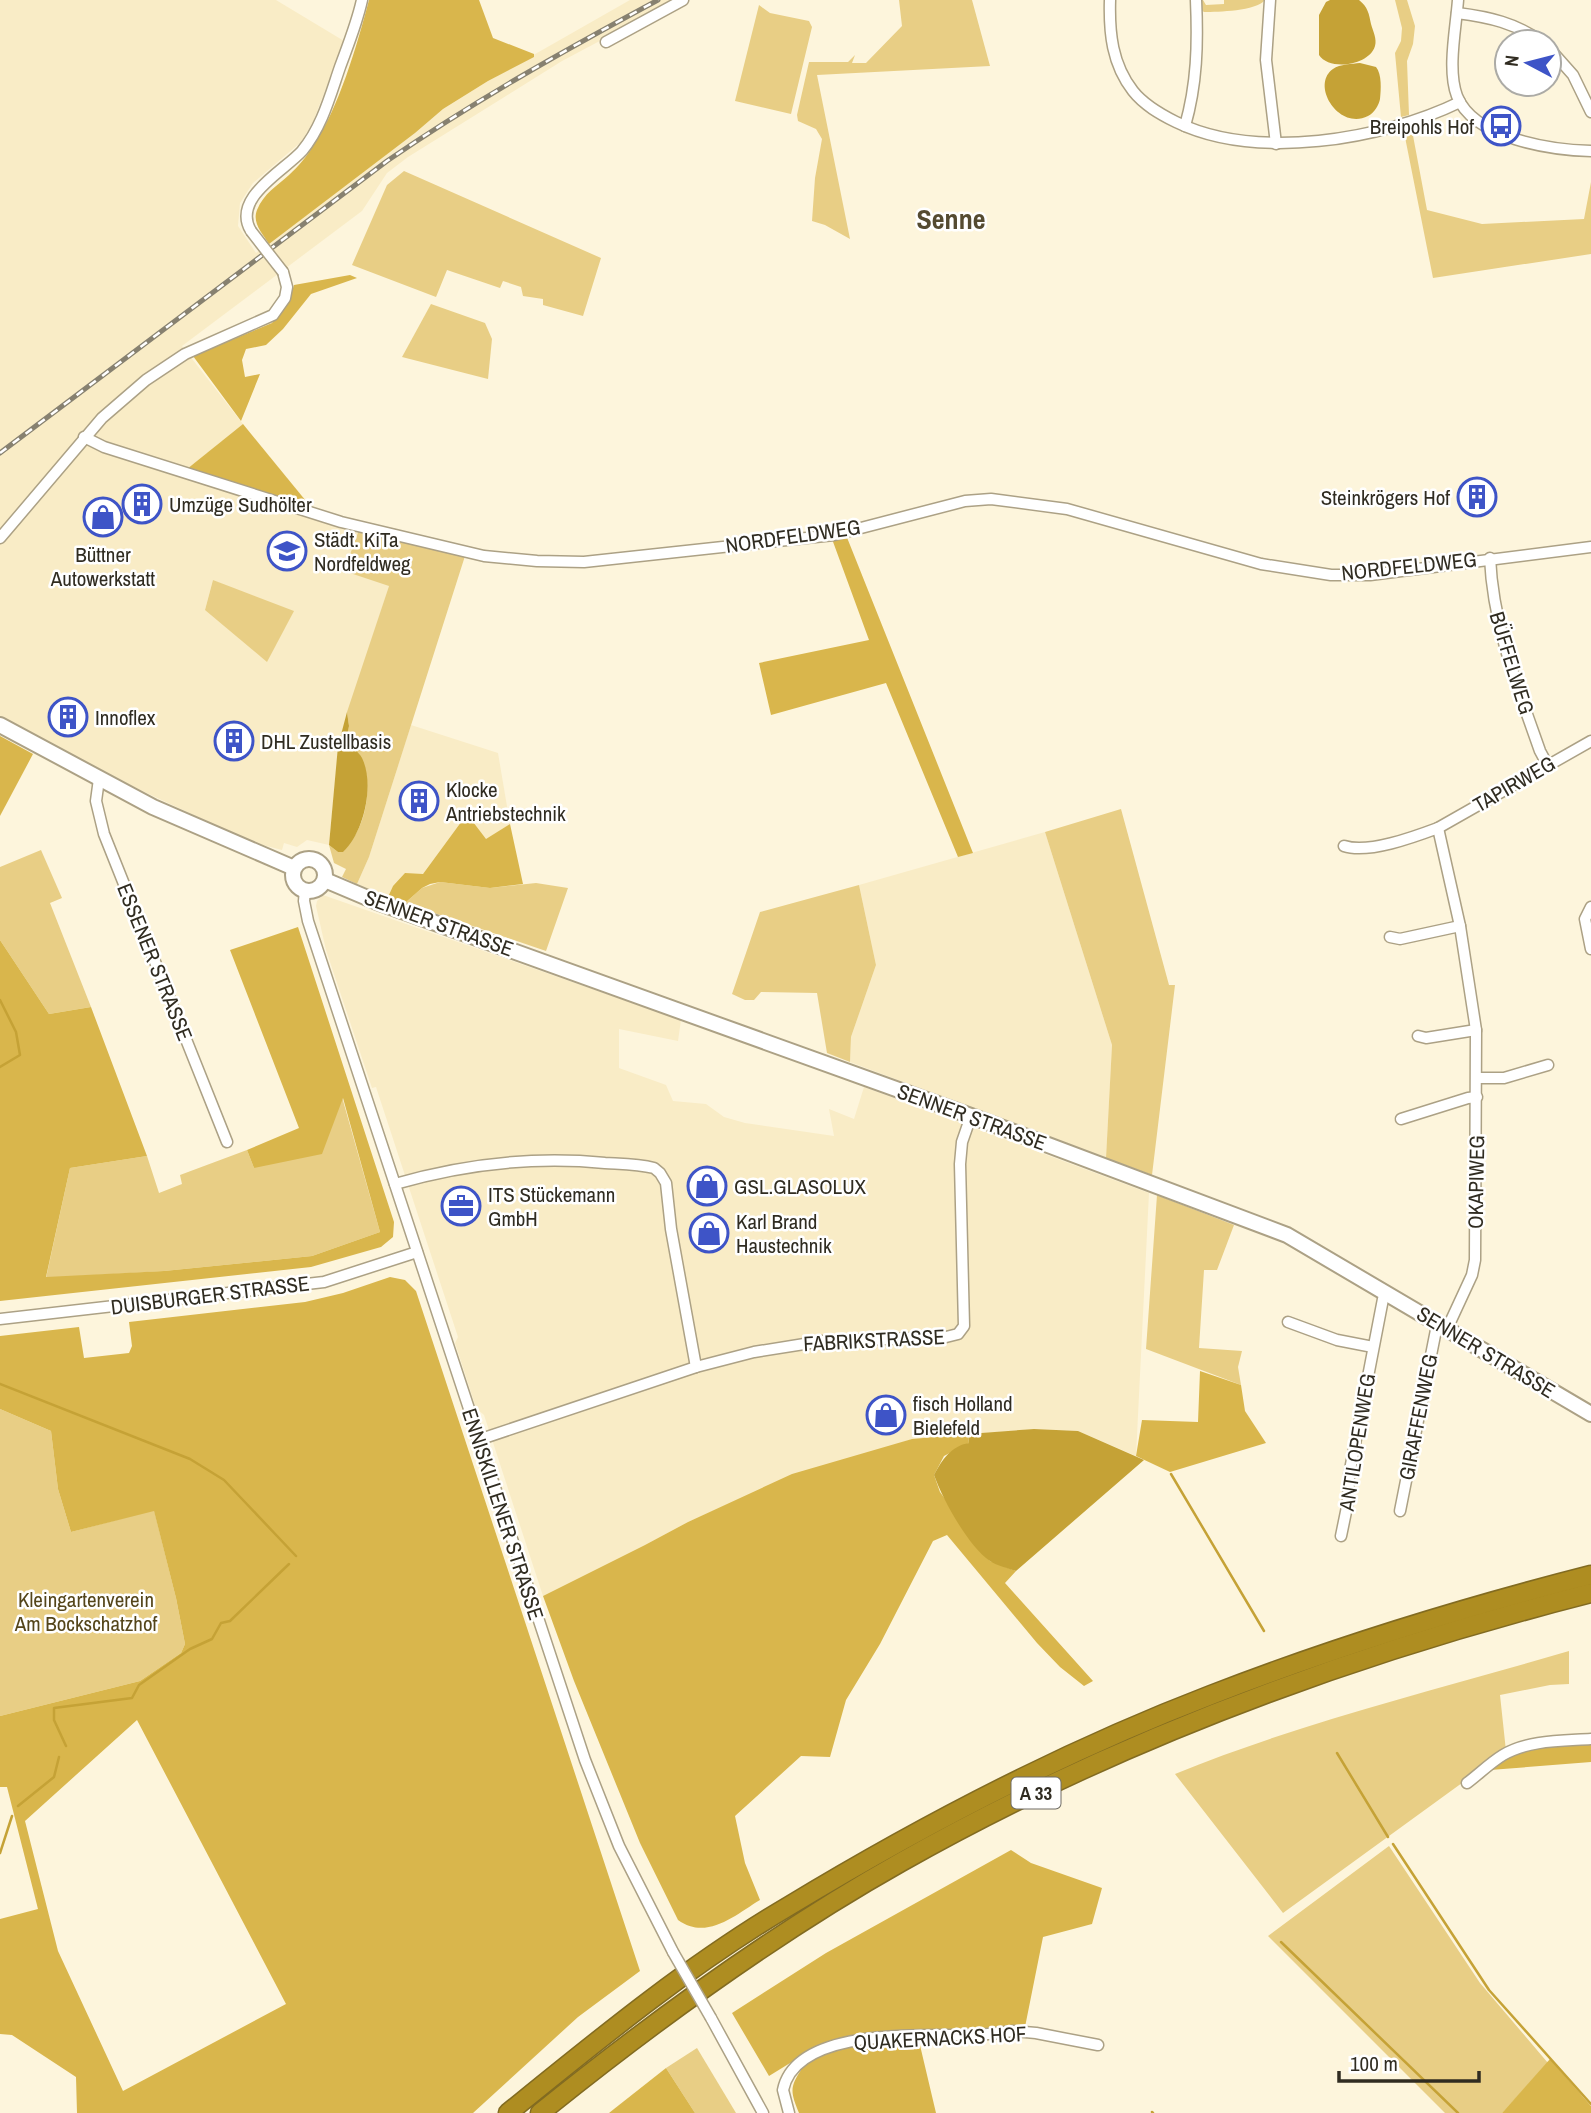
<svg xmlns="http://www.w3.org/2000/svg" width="1591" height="2113" font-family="'Archivo Narrow',sans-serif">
<rect width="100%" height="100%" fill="#fdf5dc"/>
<g fill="#f9ecc6" fill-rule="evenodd">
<path d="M0,0H276L344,41L313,122L301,142L253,183L240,203L238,226L256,253L415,133L443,109L488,81L630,0H677L562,61L408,157L387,173L362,211L182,346L243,424L187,469L239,494L277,508L359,530L389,586L339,741L329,845L307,840L297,847L284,843L282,850L251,842L134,787L0,716ZM213,580L252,597L205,610Z"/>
<path d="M411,725L498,753L510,824L486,840L467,814L423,874L393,886L388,897L357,884L369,857Z"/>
<path d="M1045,832L1112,1045L1106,1158L850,1062L851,1037L876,965L859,885Z"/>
<path d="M323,895L681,1020L678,1041L619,1029V1068L666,1085L673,1101L706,1104L724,1117L745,1123L834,1136L829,1109L854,1119L864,1087L1149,1193L1136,1456L1078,1431L1034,1429L912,1439L762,1489L688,1522L645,1545L543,1596L484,1415L476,1408L455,1343L458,1337L376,1087L372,1088L326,950L316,906L317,901Z"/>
</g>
<g fill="#e8ce85">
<path d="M899,0H972L990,66L817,75L850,239L825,225L812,221L815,178L822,139L816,129L798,121L797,115L809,62H848L855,55L852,63H866L902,26Z"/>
<path d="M1200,0H1203L1206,5L1224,4V0H1265C1256,11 1218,12 1204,12L1201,10Z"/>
<path d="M1395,0H1407L1415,26L1413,44L1407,61L1409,115L1401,117L1395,53L1401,41L1402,28Z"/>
<path d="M759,5L770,13L809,21L812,27L791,114L735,101Z"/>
<path d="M1411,125L1427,210L1482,224L1584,219L1591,182V254L1433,278L1403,127Z"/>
<path d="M404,171L601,258L583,316L543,305V299L523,296L521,287L503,281L500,288L447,270L436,297L352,265L387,185Z"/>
<path d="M431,304L485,323L492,339L488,379L402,357Z"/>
<path d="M359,530L465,556L369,857L357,884L342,877L346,869L334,863L329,845L338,852C365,839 375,784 361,758C358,752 351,747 346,742L349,726L347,712L389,586L344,571Z"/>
<path d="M213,580L294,611L267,662L205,610Z"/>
<path d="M1121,809L1169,985H1175L1152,1175L1106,1158L1112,1045L1045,832Z"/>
<path d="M41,850L62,898L50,903L91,1007L49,1014L0,940V867Z"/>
<path d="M440,882L490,888L536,883L568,888L546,951L405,903L422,888Z"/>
<path d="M859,885L876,965L851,1037L850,1062L827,1053L817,993L761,992L754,1000H745L732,994L760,912Z"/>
<path d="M342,1097L380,1232L312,1256L164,1271L46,1278L70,1168L147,1156L159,1193L182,1184L180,1175L247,1150L254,1168Z"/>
<path d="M1157,1195L1234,1225L1217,1270H1204L1199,1348L1242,1351L1238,1367L1241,1385L1146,1349Z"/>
<path d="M0,1409L51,1431L58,1489L71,1532L154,1510L176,1598L185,1644L181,1653L140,1681L0,1716Z"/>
<path d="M1569,1651V1684L1550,1685L1500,1695L1506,1751L1283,1913L1175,1774C1302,1722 1437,1690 1569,1651Z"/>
<path d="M1389,1846L1480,1983L1548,2063L1502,2113H1445L1268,1936Z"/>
<path d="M697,2048L736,2113H695L666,2068Z"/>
</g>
<g fill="#d9b64c" fill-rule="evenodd">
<path d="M369,0H479L493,38L534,54V57L488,81L443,109L415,133L269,244C262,233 252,223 257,210C264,193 277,186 289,175C298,167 307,156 313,146C339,108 357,45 369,0Z"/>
<path d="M350,275L357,278L311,294L283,329L266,345L246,349L242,360L245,377L260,374L241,421L193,356L272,323L289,301L294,285Z"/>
<path d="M243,424L315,512L187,469Z"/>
<path d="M846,535L973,853L958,857L886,683L771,715L759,663L869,640L832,539Z"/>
<path d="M0,736L33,754L0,816Z"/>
<path d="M467,814L486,839L510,824L523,884L490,888L440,882L430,884L422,888L405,903L388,897L393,886L405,873L423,874Z"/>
<path d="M298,927L394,1222L393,1237L381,1247L311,1267L0,1301V940L49,1014L91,1007L147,1156L70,1168L46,1277L164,1271L312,1256L380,1232L343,1098L322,1154L254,1168L247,1150L299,1128L230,950Z"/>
<path d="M390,1277L405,1280L416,1291L640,1971L578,2017L473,2113H77L76,2077L12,2035L0,2034V1919L38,1909L7,1787H0V1716L140,1681L181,1653L185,1644L176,1598L154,1511L71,1532L58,1489L51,1431L0,1409V1336L79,1327L84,1358L129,1353L132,1346L129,1322L305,1302L343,1293ZM137,1720L286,2004L123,2091L58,1951L25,1821Z"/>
<path d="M1200,1371L1241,1385L1245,1411L1266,1443L1170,1472L1136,1456L1142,1420L1198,1422Z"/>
<path d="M968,1434L969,1443L944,1456L934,1475L940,1492L990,1561L1016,1571L1005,1583L1093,1681L1084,1686L1060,1667L1037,1643L947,1535L933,1541L880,1644L846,1700L830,1757L801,1756L735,1816L745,1863L760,1900C735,1915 707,1941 678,1920L640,1843L574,1681L543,1596L645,1545L688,1522L792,1474L912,1439Z"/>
<path d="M1591,1743V1762L1490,1770C1521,1743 1552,1746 1591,1743Z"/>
<path d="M1011,1850L1031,1863L1102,1888L1092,1924L1043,1937L1025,2027L974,2031H919V2041L936,2113H799C791,2093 789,2088 801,2070L795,2060L769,2076L732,2013L826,1953Z"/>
<path d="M1550,2059L1591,2106V2113H1502Z"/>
<path d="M666,2068L695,2113H609L614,2109Z"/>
</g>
<g fill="#c5a236">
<path d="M1330,0H1359C1368,7 1369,14 1371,24C1373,31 1377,39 1375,46C1369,66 1329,71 1319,55V15L1326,2Z"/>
<path d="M1360,63L1376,67C1382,74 1381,90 1380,99C1379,105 1374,113 1368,116C1339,131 1310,85 1333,69C1340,64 1352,64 1360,63Z"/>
<path d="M347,712L349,726L346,742C351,747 359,752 362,758C375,784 364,833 343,852H338L329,845L338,746Z"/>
<path d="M1034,1429L1078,1431L1144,1460L1016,1571C1008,1568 997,1566 990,1561C968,1546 943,1500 934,1475C942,1460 951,1446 969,1443L968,1434Z"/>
</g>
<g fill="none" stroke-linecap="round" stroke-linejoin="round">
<g stroke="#c5a236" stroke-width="2.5">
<path d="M0,1000L16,1032L20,1055L0,1067"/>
<path d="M0,1384L190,1459L224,1480L296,1556"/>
<path d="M1171,1474L1264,1631"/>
<path d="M66,1746L54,1720V1708L132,1698L139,1685L190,1649L212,1639L221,1623L230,1621L289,1564"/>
<path d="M1337,1753L1388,1837"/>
<path d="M18,1806L54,1777L59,1757"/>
<path d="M1393,1844L1489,1990L1591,2104"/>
<path d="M0,1853L12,1816"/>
<path d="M1281,1942L1458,2113"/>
<path d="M1152,2112L1153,2113"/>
</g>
<defs>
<g id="street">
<path d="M1110,0C1109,33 1112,64 1133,91C1144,105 1160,114 1176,122C1256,161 1382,140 1460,102"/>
<path d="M1270,0L1266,60L1276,144"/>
<path d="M1458,0C1456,28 1447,70 1457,96C1474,139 1552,150 1591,151"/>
<path d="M1457,13C1489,17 1516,23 1542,42"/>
<path d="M606,42L683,0"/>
<path d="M1549,48L1573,75L1591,112"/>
<path d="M1185,126C1197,84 1198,44 1196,0"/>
<path d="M251,231C231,198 284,171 302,151C322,127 330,96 340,67C348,45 357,23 362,0"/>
<path d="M84,437L104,447L341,522L484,556L537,561L584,562L834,535L965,501L991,499L1067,509L1261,564L1331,575H1370L1591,547"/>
<path d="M0,538L102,418L146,380L185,354L273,315L285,298L287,287L283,272"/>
<path d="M1490,558C1493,626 1518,688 1540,751L1547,764"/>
<path d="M99,779L96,801L104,834L227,1142"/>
<path d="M1438,828L1591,741"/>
<path d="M1344,846C1368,854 1414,837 1438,828L1460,926L1476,1030L1475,1260L1472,1275L1447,1329"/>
<path d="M305,890L304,901L308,921L585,1760L619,1846L673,1952"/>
<path d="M1591,907L1585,919L1591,949"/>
<path d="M1390,937L1400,939L1460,926"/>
<path d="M1418,1036L1426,1038L1476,1030"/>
<path d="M1477,1078H1504L1548,1065"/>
<path d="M1401,1119L1468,1098L1477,1097"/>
<path d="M395,1184C464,1164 533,1156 605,1163C621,1164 638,1164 654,1168L660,1173L666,1183L671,1229L696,1367"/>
<path d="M0,1319L324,1282L417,1252"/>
<path d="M1288,1322L1337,1340L1373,1347"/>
<path d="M478,1440L696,1367L754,1352L823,1341L946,1337L958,1334L964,1326L960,1164L962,1142L971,1116"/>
<path d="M1400,1511L1436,1330L1439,1324"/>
<path d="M1341,1536L1348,1502L1349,1475L1383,1299L1387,1293"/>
<path d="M1467,1783C1479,1774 1490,1763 1503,1755C1528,1740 1562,1741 1591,1739"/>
<path d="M711,2018L763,2113"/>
<path d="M789,2113L783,2090C796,2027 922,2036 970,2035C984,2035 999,2033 1013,2031L1036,2033L1098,2045"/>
</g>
<g id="secondary">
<path d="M0,725L153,807L294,868"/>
<circle cx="309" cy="875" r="16"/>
<path d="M325,880L377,902L971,1116L1287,1235L1591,1414"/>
</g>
<g id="highway">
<path d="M508,2113C598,2040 689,1965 789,1906C923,1825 1065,1751 1211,1695C1335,1647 1462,1608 1591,1575"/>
<path d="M540,2113C654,2021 773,1934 901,1862C1117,1740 1351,1654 1591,1593"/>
</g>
</defs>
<use href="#street" stroke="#aca185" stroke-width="13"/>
<use href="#secondary" stroke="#aca185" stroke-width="18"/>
<use href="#highway" stroke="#826b21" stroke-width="21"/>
<use href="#street" stroke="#fff" stroke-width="10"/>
<use href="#secondary" stroke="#fff" stroke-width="14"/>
<use href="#highway" stroke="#ae8d21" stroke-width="18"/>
<defs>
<path id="rail" d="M0,453L387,161C474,101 565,50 658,0"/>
</defs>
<use href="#rail" stroke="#878170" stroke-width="5"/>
<use href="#rail" stroke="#fff" stroke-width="2.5" stroke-dasharray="8" stroke-linecap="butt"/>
<defs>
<g id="street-bridge">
<path d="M251,231L283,272"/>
<path d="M673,1952L711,2018"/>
</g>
</defs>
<use href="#street-bridge" stroke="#aca185" stroke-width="13" stroke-linecap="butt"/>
<use href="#street-bridge" stroke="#fff" stroke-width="10"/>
</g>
<defs>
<symbol id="bus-ring" viewBox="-11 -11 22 22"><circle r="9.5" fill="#fff" stroke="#3e54c7" stroke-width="1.5"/><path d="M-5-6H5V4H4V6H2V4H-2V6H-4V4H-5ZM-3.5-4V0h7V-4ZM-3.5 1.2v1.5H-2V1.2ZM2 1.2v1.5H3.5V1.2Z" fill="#3e54c7"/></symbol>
<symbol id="building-ring" viewBox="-11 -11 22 22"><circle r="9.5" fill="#fff" stroke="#3e54c7" stroke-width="1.5"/><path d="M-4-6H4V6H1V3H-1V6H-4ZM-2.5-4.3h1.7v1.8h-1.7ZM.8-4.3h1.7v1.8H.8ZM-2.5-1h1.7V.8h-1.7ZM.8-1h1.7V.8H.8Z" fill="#3e54c7"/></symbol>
<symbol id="shop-ring" viewBox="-11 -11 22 22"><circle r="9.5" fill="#fff" stroke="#3e54c7" stroke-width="1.5"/><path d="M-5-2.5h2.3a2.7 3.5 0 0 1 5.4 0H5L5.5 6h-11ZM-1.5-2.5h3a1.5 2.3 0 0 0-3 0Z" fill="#3e54c7"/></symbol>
<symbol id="school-ring" viewBox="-11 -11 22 22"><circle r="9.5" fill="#fff" stroke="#3e54c7" stroke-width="1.5"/><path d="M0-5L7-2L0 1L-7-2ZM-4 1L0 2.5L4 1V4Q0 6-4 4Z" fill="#3e54c7"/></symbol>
<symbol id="office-ring" viewBox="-11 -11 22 22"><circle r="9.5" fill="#fff" stroke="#3e54c7" stroke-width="1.5"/><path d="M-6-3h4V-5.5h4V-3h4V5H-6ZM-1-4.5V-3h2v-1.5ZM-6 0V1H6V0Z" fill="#3e54c7"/></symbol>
</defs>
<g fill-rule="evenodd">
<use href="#bus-ring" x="1479" y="104" width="44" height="44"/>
<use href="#building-ring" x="1455" y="475" width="44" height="44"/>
<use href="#building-ring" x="120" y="482" width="44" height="44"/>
<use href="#shop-ring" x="81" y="495" width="44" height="44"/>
<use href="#school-ring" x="265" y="529" width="44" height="44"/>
<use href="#building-ring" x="46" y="695" width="44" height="44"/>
<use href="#building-ring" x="212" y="719" width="44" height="44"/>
<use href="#building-ring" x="397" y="779" width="44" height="44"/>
<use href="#shop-ring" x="685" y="1164" width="44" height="44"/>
<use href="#office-ring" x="439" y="1184" width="44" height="44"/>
<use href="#shop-ring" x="687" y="1211" width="44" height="44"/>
<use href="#shop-ring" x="864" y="1393" width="44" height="44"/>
</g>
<g text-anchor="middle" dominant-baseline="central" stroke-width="5" stroke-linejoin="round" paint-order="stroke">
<rect fill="#fff" stroke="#6e6b64" stroke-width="2" x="1011.5" y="1777.5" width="49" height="31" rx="5"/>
<g font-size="19" font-weight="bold" fill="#302c21">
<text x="1036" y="1793">A 33</text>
</g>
<g font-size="21" fill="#302c21" stroke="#fff" text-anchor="start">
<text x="1474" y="126" text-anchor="end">Breipohls Hof</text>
<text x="1450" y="497" text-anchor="end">Steinkrögers Hof</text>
<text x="169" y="504">Umzüge Sudhölter</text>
<text x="314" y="539">Städt. KiTa<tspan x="314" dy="24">Nordfeldweg</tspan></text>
<text x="103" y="554" text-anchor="middle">Büttner<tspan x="103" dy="24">Autowerkstatt</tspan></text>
<text x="95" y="717">Innoflex</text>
<text x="261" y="741">DHL Zustellbasis</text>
<text x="446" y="789">Klocke<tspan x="446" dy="24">Antriebstechnik</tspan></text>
<text x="734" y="1186">GSL.GLASOLUX</text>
<text x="488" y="1194">ITS Stückemann<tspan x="488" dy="24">GmbH</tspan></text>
<text x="736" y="1221">Karl Brand<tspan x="736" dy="24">Haustechnik</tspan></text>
<text x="913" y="1403">fisch Holland<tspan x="913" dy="24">Bielefeld</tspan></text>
</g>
<g font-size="21" fill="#302c21" stroke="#fff">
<text transform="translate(793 536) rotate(-8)">NORDFELDWEG</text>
<text transform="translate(1409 566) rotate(-6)">NORDFELDWEG</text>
<text transform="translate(1512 663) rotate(73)">BÜFFELWEG</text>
<text transform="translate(1514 784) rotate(-30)">TAPIRWEG</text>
<text transform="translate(439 923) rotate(20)">SENNER STRASSE</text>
<text transform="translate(155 962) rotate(68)">ESSENER STRASSE</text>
<text transform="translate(972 1117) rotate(20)">SENNER STRASSE</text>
<text transform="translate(1476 1182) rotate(-89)">OKAPIWEG</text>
<text transform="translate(210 1295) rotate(-7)">DUISBURGER STRASSE</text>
<text transform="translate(874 1340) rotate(-3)">FABRIKSTRASSE</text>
<text transform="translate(1486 1352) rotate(31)">SENNER STRASSE</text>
<text transform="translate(1418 1417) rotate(-79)">GIRAFFENWEG</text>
<text transform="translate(1357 1442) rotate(-81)">ANTILOPENWEG</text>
<text transform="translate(503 1514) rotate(72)">ENNISKILLENER STRASSE</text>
<text transform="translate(940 2038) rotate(-3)">QUAKERNACKS HOF</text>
</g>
<g font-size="21" fill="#54451a" stroke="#fff">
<text x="86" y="1599">Kleingartenverein<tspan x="86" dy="24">Am Bockschatzhof</tspan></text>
</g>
<g font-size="28" font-weight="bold" fill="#554b31" stroke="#fff">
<text x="951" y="219">Senne</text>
</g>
</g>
<g transform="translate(1528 63) rotate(277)"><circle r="33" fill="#ffffff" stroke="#acaba6" stroke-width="2"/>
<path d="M0-5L12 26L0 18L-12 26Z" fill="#3e54c7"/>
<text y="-10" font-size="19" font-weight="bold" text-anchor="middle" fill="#302c21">N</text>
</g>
<path d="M1339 2071v10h140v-10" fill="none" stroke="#302c21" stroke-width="3.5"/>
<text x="1350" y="2071" font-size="21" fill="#302c21" stroke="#ffffff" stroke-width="5" paint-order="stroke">100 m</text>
</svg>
